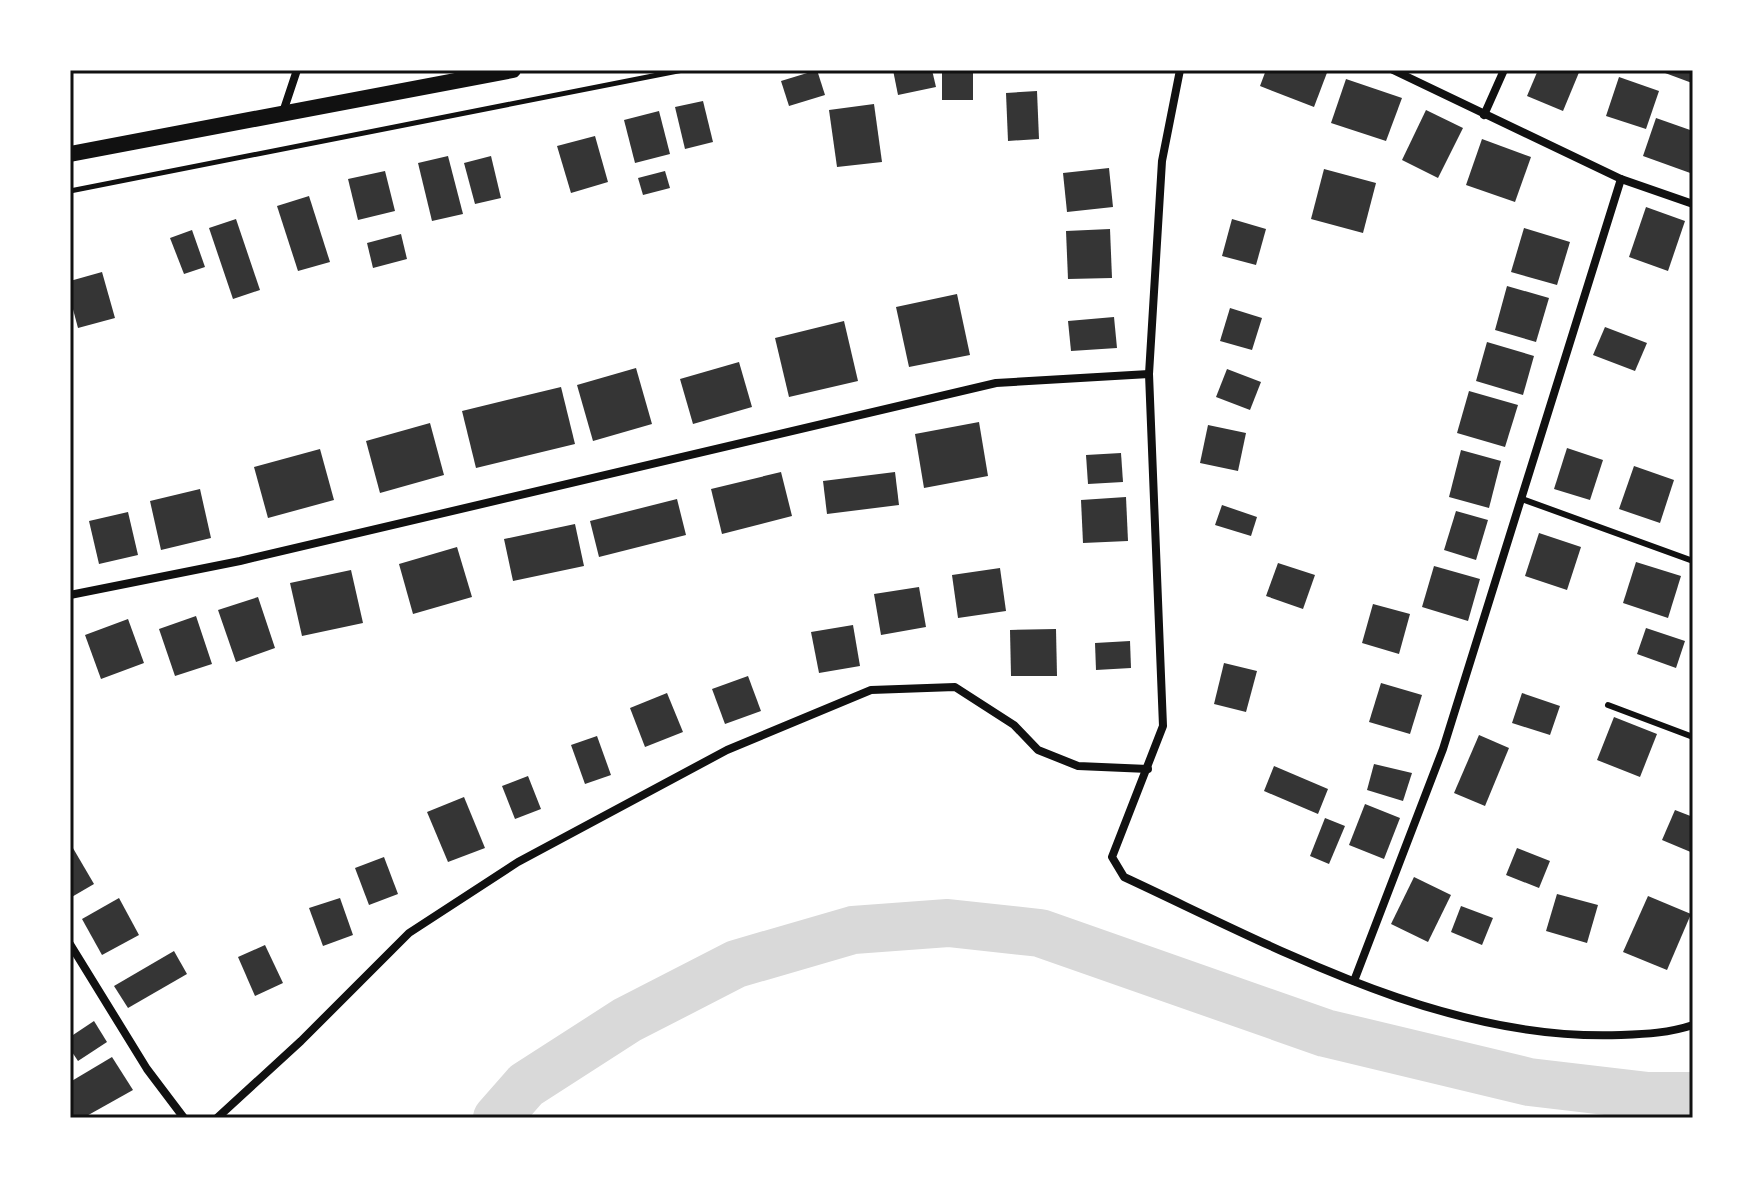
<svg xmlns="http://www.w3.org/2000/svg" width="1763" height="1188" font-family="'Source Sans 3',sans-serif">
<rect width="100%" height="100%" fill="#fff"/>
<g fill="none" stroke-linecap="round" stroke-linejoin="round">
<path stroke="#d9d9d9" stroke-width="48" d="M497,1118L526,1085L627,1020L736,964L853,930L948,923L1040,933L1325,1033L1529,1082L1648,1096H1693"/>
</g>
<g fill="#353535">
<path d="M817,70L825,95L789,106L781,81Z"/>
<path d="M893,70H932L936,87L898,95Z"/>
<rect x="942" y="70" width="31" height="30"/>
<path d="M1266,70H1328L1314,107L1260,86Z"/>
<path d="M1538,70H1580L1563,111L1527,96Z"/>
<path d="M1657,70H1693V82L1692,83Z"/>
<path d="M1619,77L1659,91L1646,129L1606,116Z"/>
<path d="M1346,79L1402,98L1386,141L1331,123Z"/>
<path d="M1037,91L1039,139L1008,141L1006,93Z"/>
<path d="M703,101L713,142L685,149L675,107Z"/>
<path d="M874,104L882,162L837,167L829,110Z"/>
<path d="M1426,110L1463,128L1438,178L1402,160Z"/>
<path d="M659,111L670,154L635,163L624,120Z"/>
<path d="M1656,118L1693,131V174L1643,156Z"/>
<path d="M595,136L608,182L571,193L557,146Z"/>
<path d="M1482,139L1531,157L1515,202L1466,185Z"/>
<path d="M448,156L463,214L432,221L418,163Z"/>
<path d="M491,156L501,198L475,204L464,163Z"/>
<path d="M1109,168L1113,207L1067,212L1063,173Z"/>
<path d="M1324,169L1376,183L1363,233L1311,219Z"/>
<path d="M385,171L395,211L358,220L348,179Z"/>
<path d="M665,171L670,188L643,195L638,178Z"/>
<path d="M309,196L330,262L298,271L277,206Z"/>
<path d="M1646,207L1685,221L1668,271L1629,257Z"/>
<path d="M236,219L260,290L233,299L209,228Z"/>
<path d="M1232,219L1266,229L1256,265L1222,256Z"/>
<path d="M1524,228L1570,242L1557,285L1511,272Z"/>
<path d="M1110,229L1112,278L1068,279L1066,231Z"/>
<path d="M192,230L205,267L184,274L170,238Z"/>
<path d="M401,234L407,259L373,268L367,243Z"/>
<path d="M102,272L115,318L78,328L70,298V281Z"/>
<path d="M1507,286L1549,298L1536,342L1495,330Z"/>
<path d="M957,294L970,355L909,367L896,307Z"/>
<path d="M1230,308L1262,318L1252,350L1220,341Z"/>
<path d="M1114,317L1117,348L1071,351L1068,321Z"/>
<path d="M844,321L858,381L789,397L775,338Z"/>
<path d="M1605,327L1647,343L1635,371L1593,355Z"/>
<path d="M1487,342L1534,356L1523,395L1476,381Z"/>
<path d="M739,362L752,407L693,424L680,379Z"/>
<path d="M636,368L652,424L593,441L577,385Z"/>
<path d="M1227,369L1261,382L1250,410L1216,397Z"/>
<path d="M561,387L575,444L476,468L462,411Z"/>
<path d="M1469,391L1518,405L1505,447L1457,433Z"/>
<path d="M979,422L988,476L924,488L915,434Z"/>
<path d="M430,423L444,475L380,493L366,441Z"/>
<path d="M1208,425L1246,433L1238,471L1200,463Z"/>
<path d="M1567,448L1603,460L1590,500L1554,489Z"/>
<path d="M320,449L334,500L268,518L254,467Z"/>
<path d="M1461,450L1501,461L1489,508L1449,497Z"/>
<path d="M1121,453L1123,482L1088,484L1086,455Z"/>
<path d="M1634,466L1674,480L1660,523L1619,509Z"/>
<path d="M781,472L792,516L722,534L711,489Z"/>
<path d="M895,472L899,505L827,514L823,481Z"/>
<path d="M200,489L211,538L161,550L150,501Z"/>
<path d="M1126,497L1128,541L1083,543L1081,500Z"/>
<path d="M677,499L686,535L599,557L590,521Z"/>
<path d="M1222,505L1257,517L1251,536L1215,525Z"/>
<path d="M1456,511L1488,520L1476,560L1444,550Z"/>
<path d="M128,512L138,555L99,564L89,521Z"/>
<path d="M575,524L584,566L513,581L504,539Z"/>
<path d="M1539,533L1581,547L1567,590L1525,576Z"/>
<path d="M457,547L472,597L413,614L399,564Z"/>
<path d="M1636,562L1681,576L1668,618L1623,603Z"/>
<path d="M1278,563L1315,575L1303,609L1266,596Z"/>
<path d="M1434,566L1480,579L1468,621L1422,607Z"/>
<path d="M1000,568L1006,611L958,618L952,575Z"/>
<path d="M351,570L363,623L302,636L290,583Z"/>
<path d="M919,587L926,627L881,635L874,594Z"/>
<path d="M258,597L275,648L236,662L218,610Z"/>
<path d="M1373,604L1410,614L1399,654L1362,643Z"/>
<path d="M196,616L212,664L175,676L159,629Z"/>
<path d="M128,619L144,663L101,679L85,635Z"/>
<path d="M853,625L860,666L819,673L811,632Z"/>
<path d="M1646,628L1685,641L1676,668L1637,654Z"/>
<path d="M1056,629L1057,676H1011L1010,630Z"/>
<path d="M1130,641L1131,668L1096,670L1095,643Z"/>
<path d="M1224,663L1257,671L1246,712L1214,704Z"/>
<path d="M748,676L761,711L725,724L712,689Z"/>
<path d="M1381,683L1422,695L1410,734L1369,722Z"/>
<path d="M667,693L683,732L645,747L630,708Z"/>
<path d="M1522,693L1560,706L1550,735L1512,723Z"/>
<path d="M1614,717L1657,734L1640,777L1597,760Z"/>
<path d="M1479,735L1509,748L1485,806L1454,793Z"/>
<path d="M597,736L611,775L585,784L571,745Z"/>
<path d="M1374,764L1412,773L1403,801L1367,790Z"/>
<path d="M1274,766L1328,789L1318,814L1264,791Z"/>
<path d="M528,776L541,809L515,819L502,786Z"/>
<path d="M464,797L485,848L448,862L427,812Z"/>
<path d="M1365,804L1400,818L1384,859L1349,845Z"/>
<path d="M1675,810L1693,817V853L1662,840Z"/>
<path d="M1325,818L1345,826L1329,864L1310,856Z"/>
<path d="M70,843L94,884L70,898Z"/>
<path d="M1517,848L1550,861L1539,888L1506,875Z"/>
<path d="M384,857L398,894L369,905L355,868Z"/>
<path d="M1414,877L1451,895L1428,942L1391,924Z"/>
<path d="M1557,894L1598,905L1587,943L1546,931Z"/>
<path d="M1648,896L1691,914L1667,970L1623,952Z"/>
<path d="M119,898L139,935L102,955L82,919Z"/>
<path d="M340,898L353,935L323,946L309,908Z"/>
<path d="M1461,906L1493,918L1482,945L1451,932Z"/>
<path d="M265,945L283,983L255,996L238,957Z"/>
<path d="M174,951L187,974L128,1008L114,986Z"/>
<path d="M94,1021L107,1042L78,1061L70,1049V1037Z"/>
<path d="M112,1057L133,1090L83,1118H70V1082Z"/>
</g>
<g fill="none" stroke-linecap="round" stroke-linejoin="round">
<path stroke="#111" stroke-width="5" d="M70,191L683,70"/>
<g stroke="#111" stroke-width="6">
<path d="M1522,499L1693,561"/>
<path d="M1608,705L1693,737"/>
</g>
<g stroke="#111" stroke-width="8">
<path d="M1180,70L1162,161L1149,374L1163,726L1112,857L1124,877C1279,949 1445,1042 1621,1035C1646,1034 1669,1033 1693,1025"/>
<path d="M1393,70L1621,179L1693,204"/>
<path d="M283,112L297,70"/>
<path d="M1484,115L1504,70"/>
<path d="M70,595L240,561L996,383L1149,374"/>
<path d="M70,944L147,1069L184,1118"/>
<path d="M1354,981L1443,749L1621,179"/>
<path d="M217,1118L301,1041L409,933L518,862L727,750L871,690L955,687L1014,725L1038,750L1078,766L1148,769"/>
</g>
<path stroke="#111" stroke-width="16" d="M70,154L513,70"/>
</g>
<rect width="1763" height="1188" fill="none" stroke="#ffffff" stroke-width="144"/>
<rect x="72" y="72" width="1619" height="1044" fill="none" stroke="#111" stroke-width="3"/>
</svg>
